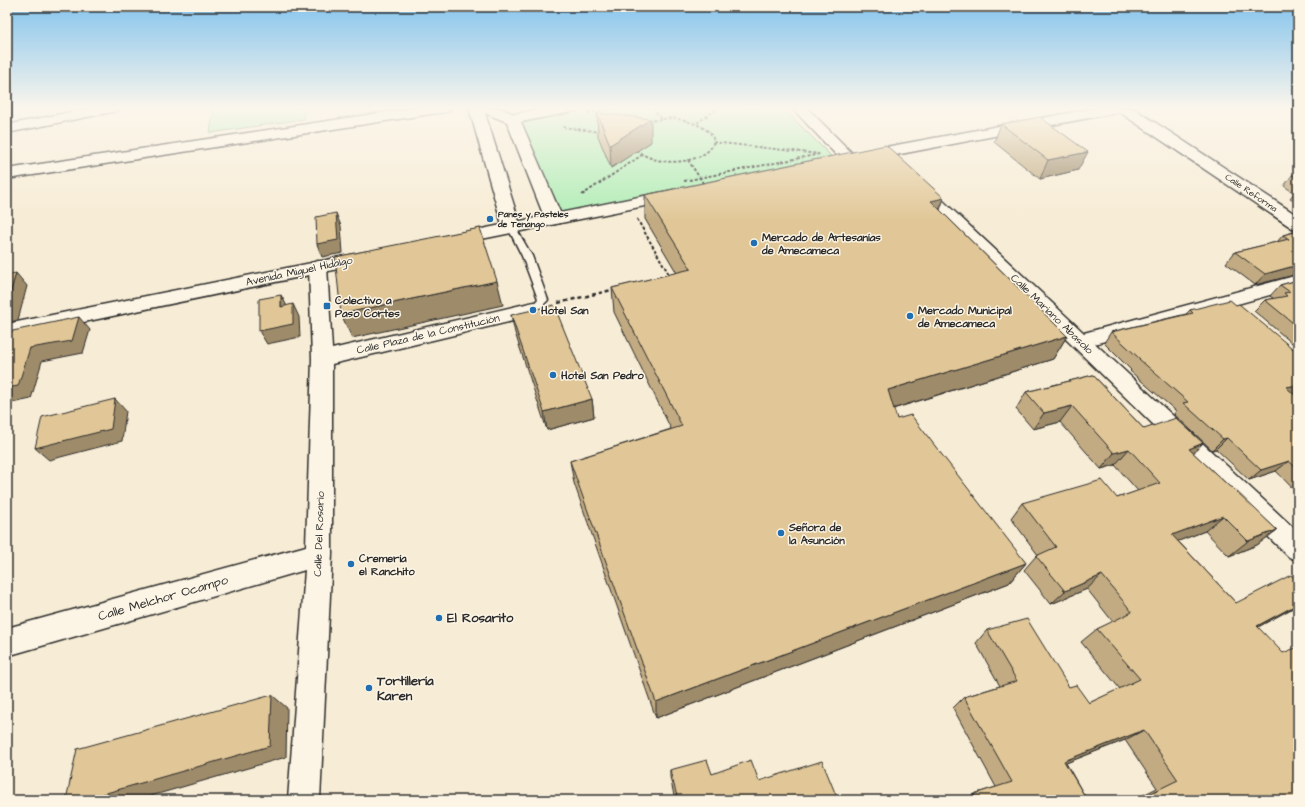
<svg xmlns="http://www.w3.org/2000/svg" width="1305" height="807" font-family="'Architects Daughter',sans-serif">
<rect width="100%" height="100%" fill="#f7ecd5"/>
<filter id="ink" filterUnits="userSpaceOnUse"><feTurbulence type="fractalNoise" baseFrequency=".025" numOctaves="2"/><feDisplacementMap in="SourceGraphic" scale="8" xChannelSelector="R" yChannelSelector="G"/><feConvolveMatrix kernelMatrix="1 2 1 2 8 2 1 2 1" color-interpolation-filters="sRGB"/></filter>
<g filter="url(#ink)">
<g fill="#aeedb5" stroke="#6c8c70">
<path d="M214,108H304V119L210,133Z"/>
<path d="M598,108H783L831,156L559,213L520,122Z"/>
</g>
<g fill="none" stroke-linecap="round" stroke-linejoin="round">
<defs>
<path id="lane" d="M512,225L516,228L532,256L548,300L537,311L534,312L529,309L538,299L522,256L508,228Z"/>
<g id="street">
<path d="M469,108H499L514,114L547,108H578L576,111L521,122L563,219L560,223L554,224L548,223L545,219L507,122L485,113L521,228L518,232L512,233L506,232L503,228Z"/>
<path d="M1116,108H1133L1298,216V229L1292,228L1118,111Z"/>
<path d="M318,261L325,263L327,267L332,349L534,302L541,304L544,309L541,314L534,316L332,364V554L320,800H288L305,570L7,656V628L306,546L312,359L309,267L311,263Z"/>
<path d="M1080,334L1087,336L1298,532V561L1289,557L1073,346L1070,341L1073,336Z"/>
</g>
<g id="secondary">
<path d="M90,108H119L117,111L7,133V125Z"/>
<path d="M1096,108H1127L1125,111L1120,112L864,161L858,159L856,156L858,153L864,151Z"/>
<path d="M919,182L925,184L1084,333L1298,275V287L1080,348L1073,346L913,190L911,187L913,184Z"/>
</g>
<g id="primary">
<path d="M414,108H451L449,111L444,112L7,179V169Z"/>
<path d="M792,108H807L855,156L857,159L855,162L849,164L843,162Z"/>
<path d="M673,190L679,191L681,195L679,199L452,245L446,244L443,240L446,236L452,235Z"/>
<path d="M366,252L372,254L375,258L372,262L7,338V324Z"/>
</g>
</defs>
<use href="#lane" stroke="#2b2b2b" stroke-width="3"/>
<use href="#street" stroke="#2b2b2b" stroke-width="3"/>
<use href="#secondary" stroke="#2b2b2b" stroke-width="3"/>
<use href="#primary" stroke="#2b2b2b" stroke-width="3"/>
<g stroke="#2b2b2b" stroke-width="2" stroke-dasharray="3 2" stroke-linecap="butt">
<path d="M653,108L661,119"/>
<path d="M588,113L617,108"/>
<path d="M673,118C759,134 688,180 642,154C636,150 630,145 632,137C634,121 660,119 673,118Z"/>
<path d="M697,123L718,108"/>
<path d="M563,127L600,132"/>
<path d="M713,142L819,154"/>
<path d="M688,160L705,186"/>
<path d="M684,181L820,154"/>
<path d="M582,195L642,155"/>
<path d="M637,219L670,276"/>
</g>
<path stroke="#2b2b2b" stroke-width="2.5" stroke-dasharray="4 3" stroke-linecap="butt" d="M558,303L616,289"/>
<use href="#lane" fill="#fcf5e5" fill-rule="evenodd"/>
<use href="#street" fill="#fcf5e5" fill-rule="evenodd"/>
<use href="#secondary" fill="#fcf5e5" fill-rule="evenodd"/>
<use href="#primary" fill="#fcf5e5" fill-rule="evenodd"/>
</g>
<g fill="#c2ab82" stroke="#2b2b2b">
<path d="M597,113L651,142L611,168L598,136Z"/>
<path d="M1001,124L1078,170L1040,179L994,142Z"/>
<path d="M1298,174V203L1290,198L1294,193L1284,186L1292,175Z"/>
<path d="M645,195L944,198L940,210L1067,336L1053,359L893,409L897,419L1026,563L1009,583L656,718L574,483L570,461L671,429L614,312L612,288L677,273L645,219Z"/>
<path d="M1298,231V274L1255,285L1226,263L1235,252L1277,242L1283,235Z"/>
<path d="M1298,280V348L1254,311L1265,300L1273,298L1270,296L1280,285Z"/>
<path d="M1236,305L1293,394L1298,398V494L1276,471L1249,480L1216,449L1212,450L1174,414L1176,411L1130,371L1131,370L1104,343L1111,332L1186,314L1190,310Z"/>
<path d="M511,315L592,399L594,417L547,430L515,333Z"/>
<path d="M1093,375L1144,429L1203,443L1193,453L1230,487L1277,530L1257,545L1229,556L1205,531L1178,541L1236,603L1291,609L1258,627L1298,800H1133L1157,788L1125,740L1066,763L1087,800H965L974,794L996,787L953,708L964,697L1000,686L976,643L987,630L1069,687L1089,703L1120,689L1081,642L1097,629L1113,622L1087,589L1051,604L1024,570L1036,556L1038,555L1011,518L1022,503L1117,498L1138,491L1115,465L1101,469L1060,422L1033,429L1016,409L1026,392Z"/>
<path d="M670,770L712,774L759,781L838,800H675L670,777Z"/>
</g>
<g fill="#9e8b6a" stroke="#2b2b2b">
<path d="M651,119V142L611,168L610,145Z"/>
<path d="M1088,152L1078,170L1040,179L1048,160Z"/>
<path d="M944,198L935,222L931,201Z"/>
<path d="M336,213L341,226L343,253L322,257L317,244Z"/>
<path d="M1298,265V274L1255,285L1265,274Z"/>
<path d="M16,273L27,286L18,320L7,323V304Z"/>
<path d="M497,281L503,305L352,338L341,314Z"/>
<path d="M281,295L288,308L281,307Z"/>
<path d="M293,304L299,317L300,337L267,344L259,331Z"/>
<path d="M79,317L90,330L83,353L42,361L31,399L7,404V388L30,348Z"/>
<path d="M1067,336L1053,359L879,413L888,390Z"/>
<path d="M1298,385V393L1275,399L1286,387Z"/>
<path d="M115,399L126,411L122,441L49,460L35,448Z"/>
<path d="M592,399L594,417L547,430L544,412Z"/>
<path d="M1072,406L1060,422L1033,429L1044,413Z"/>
<path d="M1227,438L1216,449L1212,450L1223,439Z"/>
<path d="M1203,443L1187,460L1189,449Z"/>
<path d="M1129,449L1115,465L1101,469L1114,453Z"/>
<path d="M1289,461L1276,471L1249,480L1261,470Z"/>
<path d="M1223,516L1205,531L1155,550L1172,535Z"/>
<path d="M1277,530L1257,545L1229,556L1248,541Z"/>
<path d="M1026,563L1009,583L656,718V702Z"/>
<path d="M1102,575L1087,589L1051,604L1065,591Z"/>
<path d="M1298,604V605L1291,609L1236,639L1257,626Z"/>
<path d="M272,695L287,708L286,757L137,800H82Z"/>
<path d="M1144,730L1125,740L1048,770L1064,761Z"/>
</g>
<g fill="#e1c797" stroke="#2b2b2b">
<path d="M597,113L651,119L610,145Z"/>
<path d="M1040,117L1088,152L1048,160L1001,124Z"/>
<path d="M886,145L944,198L931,201L1067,336L888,390L897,419L911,415L1026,563L656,702L570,461L682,426L612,288L691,269L645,195Z"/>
<path d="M1298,174V178L1292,175Z"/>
<path d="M336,213L338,240L317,244L316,217Z"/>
<path d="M480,228L497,281L341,314L335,257Z"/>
<path d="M1298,231V265L1265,274L1235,252L1289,239L1283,235Z"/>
<path d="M16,273L7,304V275Z"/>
<path d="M1298,280V327L1265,300L1287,296L1284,293L1290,292L1280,285Z"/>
<path d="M281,295V307L293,304V324L259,331V299Z"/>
<path d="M1230,300L1236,305L1239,304L1298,353V385L1286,387L1298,398V470L1289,461L1261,470L1227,438L1223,439L1183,403L1188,402L1139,359H1140L1111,332L1193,313L1190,310Z"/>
<path d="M554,305L592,399L544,412L511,315Z"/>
<path d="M79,317L72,341L30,348L18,386L7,388V335L8,332Z"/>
<path d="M1093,375L1144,429L1176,418L1203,443L1189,449L1230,487H1232L1277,530L1248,541L1223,516L1172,535L1236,603L1291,575L1298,582V604L1257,626L1283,653L1298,647V800H1154L1149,794L1178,780L1144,730L1064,761L1087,800H977L974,794L1012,782L964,697L1017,681L987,630L1027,619L1069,687L1076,685L1089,703L1140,679L1097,629L1132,612L1102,575L1065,591L1036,556L1056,547L1022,503L1102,480L1117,498L1160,483L1129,449L1114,453L1072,406L1044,413L1026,392Z"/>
<path d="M115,399L111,429L35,448L42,417Z"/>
<path d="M272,695L270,746L82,800H66L77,749Z"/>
<path d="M707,760L712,774L751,760L759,781L822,761L838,800H678L670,770Z"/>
</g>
</g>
<linearGradient id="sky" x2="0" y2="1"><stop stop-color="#85c4ed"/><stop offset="0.49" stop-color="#fbf6ec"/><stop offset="1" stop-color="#fbf6ec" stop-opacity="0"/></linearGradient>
<rect width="1305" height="221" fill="url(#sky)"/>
<g fill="#1f6fb2" stroke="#fcf5e5" stroke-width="1.5">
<circle cx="490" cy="219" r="4"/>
<circle cx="754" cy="243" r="4"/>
<rect x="323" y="302" width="8" height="8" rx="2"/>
<circle cx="533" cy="310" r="4"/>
<circle cx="910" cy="316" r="4"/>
<circle cx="553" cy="375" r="4"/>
<circle cx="781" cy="533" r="4"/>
<circle cx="351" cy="564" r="4"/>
<circle cx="439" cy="618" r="4"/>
<circle cx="369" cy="688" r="4"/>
</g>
<g text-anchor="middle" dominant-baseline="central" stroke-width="3" stroke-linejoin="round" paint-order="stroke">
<g font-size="9" fill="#2b2b2b" stroke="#fcf5e5">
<text transform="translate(1251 193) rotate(34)">Calle Reforma</text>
</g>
<g font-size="9" font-weight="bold" fill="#2b2b2b" stroke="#fcf5e5" text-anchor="start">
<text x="498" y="214">Panes y Pasteles<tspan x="498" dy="10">de Tenango</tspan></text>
</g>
<g font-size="11" font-weight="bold" fill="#2b2b2b" stroke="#fcf5e5" text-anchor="start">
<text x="762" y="237">Mercado de Artesanías<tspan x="762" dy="13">de Amecameca</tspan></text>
<text x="335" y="300">Colectivo a<tspan x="335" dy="13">Paso Cortes</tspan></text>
<text x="541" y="310">Hotel San</text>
<text x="918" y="310">Mercado Municipal<tspan x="918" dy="13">de Amecameca</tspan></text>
<text x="561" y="375">Hotel San Pedro</text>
<text x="789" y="527">Señora de<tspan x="789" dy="13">la Asunción</tspan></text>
<text x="359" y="558">Cremería<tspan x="359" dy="13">el Ranchito</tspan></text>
</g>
<g font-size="11" fill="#2b2b2b" stroke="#fcf5e5">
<text transform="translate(299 271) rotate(-12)">Avenida Miguel Hidalgo</text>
<text transform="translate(1052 314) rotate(44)">Calle Mariano Abasolo</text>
<text transform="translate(428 334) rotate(-13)">Calle Plaza de la Constitución</text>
<text transform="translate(319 534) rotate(-88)">Calle Del Rosario</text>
</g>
<g font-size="13" fill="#2b2b2b" stroke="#fcf5e5">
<text transform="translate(163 598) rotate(-16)">Calle Melchor Ocampo</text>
</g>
<g font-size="13" font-weight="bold" fill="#2b2b2b" stroke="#fcf5e5" text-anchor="start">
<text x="447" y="618">El Rosarito</text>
<text x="377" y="681">Tortillería<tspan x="377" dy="15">Karen</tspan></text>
</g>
</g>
<rect width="1305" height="807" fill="none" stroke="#fcf5e5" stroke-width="24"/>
<rect x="12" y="12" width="1281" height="783" fill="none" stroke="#2b2b2b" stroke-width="1.5" filter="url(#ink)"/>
</svg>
